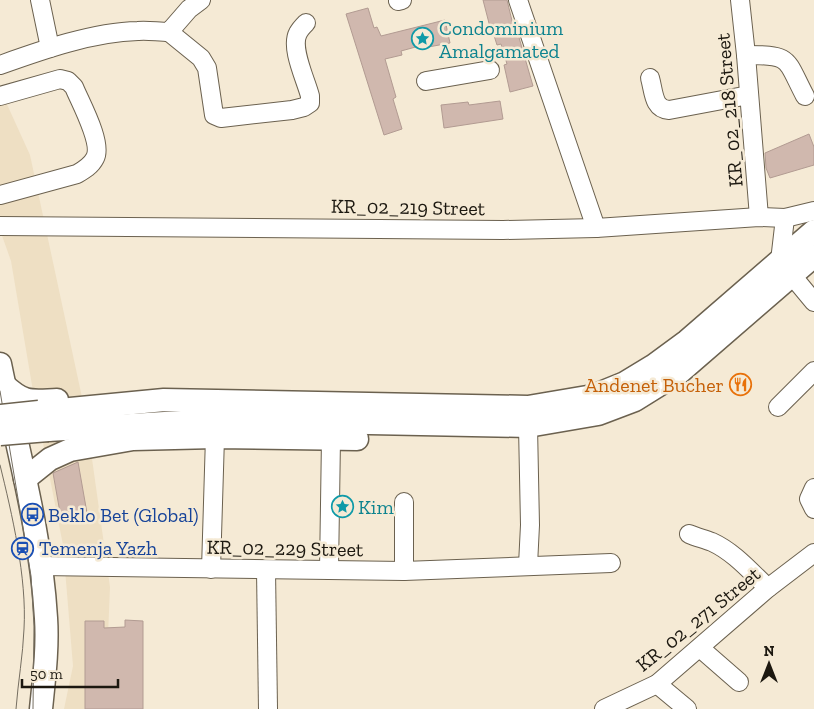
<svg xmlns="http://www.w3.org/2000/svg" width="814" height="709" font-family="'Zilla Slab',serif">
<rect width="100%" height="100%" fill="#f5ead5"/>
<path fill="#eedfc3" d="M0,89L30,155L86,416L110,587L105,709H64L73,666L63,545L34,397L11,261L0,230Z"/>
<g fill="#d0b8ae" stroke="#b29b92">
<path d="M483,0H507L514,29H517L518,34L533,86L510,92L504,65L507,64L501,44L497,45L491,26L490,27Z"/>
<path d="M368,8L374,28L377,27L381,36L445,20L450,43L423,48V45L401,51L402,55L385,59L396,97L393,99L402,129L384,135L346,14Z"/>
<path d="M500,101L503,119L444,128L441,105L468,102L469,105Z"/>
<path d="M809,134L814,147V165L770,178L766,168L765,153Z"/>
<path d="M78,462L87,513L61,518L53,473Z"/>
<path d="M125,620L143,621V709H85V621H104V628L125,627Z"/>
</g>
<g fill="none" stroke-linecap="round" stroke-linejoin="round">
<defs>
<g id="minor">
<path d="M40,0L50,48"/>
<path d="M518,0L596,228"/>
<path d="M740,0L746,55L759,217"/>
<path d="M398,1L402,0"/>
<path d="M169,32L201,58L207,68L214,115L221,118L292,110L304,107L310,103V96C306,80 290,48 298,33C300,29 303,26 306,23"/>
<path d="M746,55C792,55 785,58 805,96"/>
<path d="M0,65C42,50 93,32 138,31C148,30 158,32 169,32L189,9L201,0"/>
<path d="M650,78C654,92 653,109 669,110L749,95"/>
<path d="M426,81L490,70"/>
<path d="M0,96L60,79L68,81L74,87C80,102 103,143 95,158C91,166 84,170 77,174L0,195"/>
<path d="M785,218L780,261L814,302"/>
<path d="M0,226L503,230L596,228L759,217L785,218L814,211"/>
<path d="M778,407L814,371"/>
<path d="M528,426L530,525L528,565"/>
<path d="M814,488L809,499L814,509"/>
<path d="M404,502V571"/>
<path d="M689,534C696,537 704,539 712,542C734,552 751,572 768,588"/>
<path d="M41,566L404,571L611,563"/>
<path d="M211,569L215,437"/>
<path d="M266,570L268,709"/>
<path d="M329,570L331,439"/>
<path d="M700,648L739,682"/>
<path d="M657,684L687,709"/>
<path d="M604,709L657,684L768,588L814,553"/>
</g>
<g id="major">
<path d="M0,364C17,448 41,532 46,618C48,648 44,679 41,709"/>
<path d="M4,385C25,404 30,401 57,400"/>
<path d="M39,412L164,400L528,407L593,396L625,383L653,366L687,341L814,231"/>
<path d="M48,430L215,420L528,426L598,414L635,400L680,372L814,256"/>
<path d="M25,479L50,459L70,450L133,439L215,437L357,439"/>
</g>
</defs>
<use href="#minor" stroke="#6b614f" stroke-width="20"/>
<use href="#major" stroke="#6b614f" stroke-width="25"/>
<use href="#minor" stroke="#fff" stroke-width="18"/>
<use href="#major" stroke="#fff" stroke-width="22"/>
<g stroke="#756e61" stroke-width="1">
<path d="M0,391L31,576L34,626L33,709"/>
<path d="M0,465C12,514 27,578 24,629C23,655 18,682 16,709"/>
</g>
<defs>
<g id="major-bridge">
<path d="M0,416L39,412"/>
<path d="M0,434L48,430"/>
</g>
</defs>
<use href="#major-bridge" stroke="#6b614f" stroke-width="25" stroke-linecap="butt"/>
<use href="#major-bridge" stroke="#fff" stroke-width="22"/>
</g>
<defs>
<symbol id="sight-ring" viewBox="-11 -11 22 22"><circle r="9.5" fill="#f5ead5" stroke="#0f9aa8" stroke-width="1.5"/><path d="M0-6L1.8-2.2L6-1.7L2.9 1.2L3.7 5.4L0 3.3L-3.7 5.4L-2.9 1.2L-6-1.7L-1.8-2.2Z" fill="#0f9aa8"/></symbol>
<symbol id="restaurant-ring" viewBox="-11 -11 22 22"><circle r="9.5" fill="#f5ead5" stroke="#e8710a" stroke-width="1.5"/><path d="M-5-6h1v4h1v-4h1v4h1v-4h1v5L-1.5 .5V6h-2V.5L-5-1ZM5-6V6H3V1.5H1.5Q1.5-4 5-6Z" fill="#e8710a"/></symbol>
<symbol id="bus-ring" viewBox="-11 -11 22 22"><circle r="9.5" fill="#f5ead5" stroke="#1a4fb4" stroke-width="1.5"/><path d="M-5-6H5V4H4V6H2V4H-2V6H-4V4H-5ZM-3.5-4V0h7V-4ZM-3.5 1.2v1.5H-2V1.2ZM2 1.2v1.5H3.5V1.2Z" fill="#1a4fb4"/></symbol>
<symbol id="station-ring" viewBox="-11 -11 22 22"><circle r="9.5" fill="#f5ead5" stroke="#1a4fb4" stroke-width="1.5"/><path d="M-3-6H3Q5-6 5-4V2Q5 4 3 4L4.5 6H3L1.5 4h-3L-3 6H-4.5L-3 4Q-5 4-5 2V-4Q-5-6-3-6ZM-3.5-4v3h7v-3ZM-3.5 1v1.5H-2V1ZM2 1v1.5H3.5V1Z" fill="#1a4fb4"/></symbol>
</defs>
<g fill-rule="evenodd">
<use href="#sight-ring" x="410" y="26" width="25" height="25"/>
<use href="#restaurant-ring" x="728" y="372" width="25" height="25"/>
<use href="#sight-ring" x="330" y="494" width="25" height="25"/>
<use href="#bus-ring" x="20" y="502" width="25" height="25"/>
<use href="#station-ring" x="10" y="536" width="25" height="25"/>
</g>
<g text-anchor="middle" dominant-baseline="central" stroke-width="5" stroke-linejoin="round" paint-order="stroke">
<g font-size="20" fill="#0d838f" stroke="#f5ead5" text-anchor="start">
<text x="439" y="28">Condominium<tspan x="439" dy="23">Amalgamated</tspan></text>
<text x="358" y="507">Kim</text>
</g>
<g font-size="20" fill="#1c1810" stroke="#f5ead5">
<text transform="translate(729 110) rotate(-95)">KR_02_218 Street</text>
<text transform="translate(408 207) rotate(1)">KR_02_219 Street</text>
<text transform="translate(285 548) rotate(1)">KR_02_229 Street</text>
<text transform="translate(698 619) rotate(-39)">KR_02_271 Street</text>
</g>
<g font-size="20" fill="#c56008" stroke="#f5ead5" text-anchor="end">
<text x="724" y="385">Andenet Bucher</text>
</g>
<g font-size="20" fill="#164399" stroke="#f5ead5" text-anchor="start">
<text x="48" y="515">Beklo Bet (Global)</text>
<text x="39" y="548">Temenja Yazh</text>
</g>
</g>
<g transform="translate(769 664)" stroke="#f5ead5" stroke-width="4" paint-order="stroke">
<path d="M0-4L9 19L0 12L-9 19Z" fill="#1c1810"/>
<text y="-8" font-size="14" font-weight="bold" text-anchor="middle" fill="#1c1810">N</text>
</g>
<path d="M22 679v8h96v-8" fill="none" stroke="#1c1810" stroke-width="2.5"/>
<text x="30" y="679" font-size="15" fill="#1c1810" stroke="#f5ead5" stroke-width="4" paint-order="stroke">50 m</text>
</svg>
